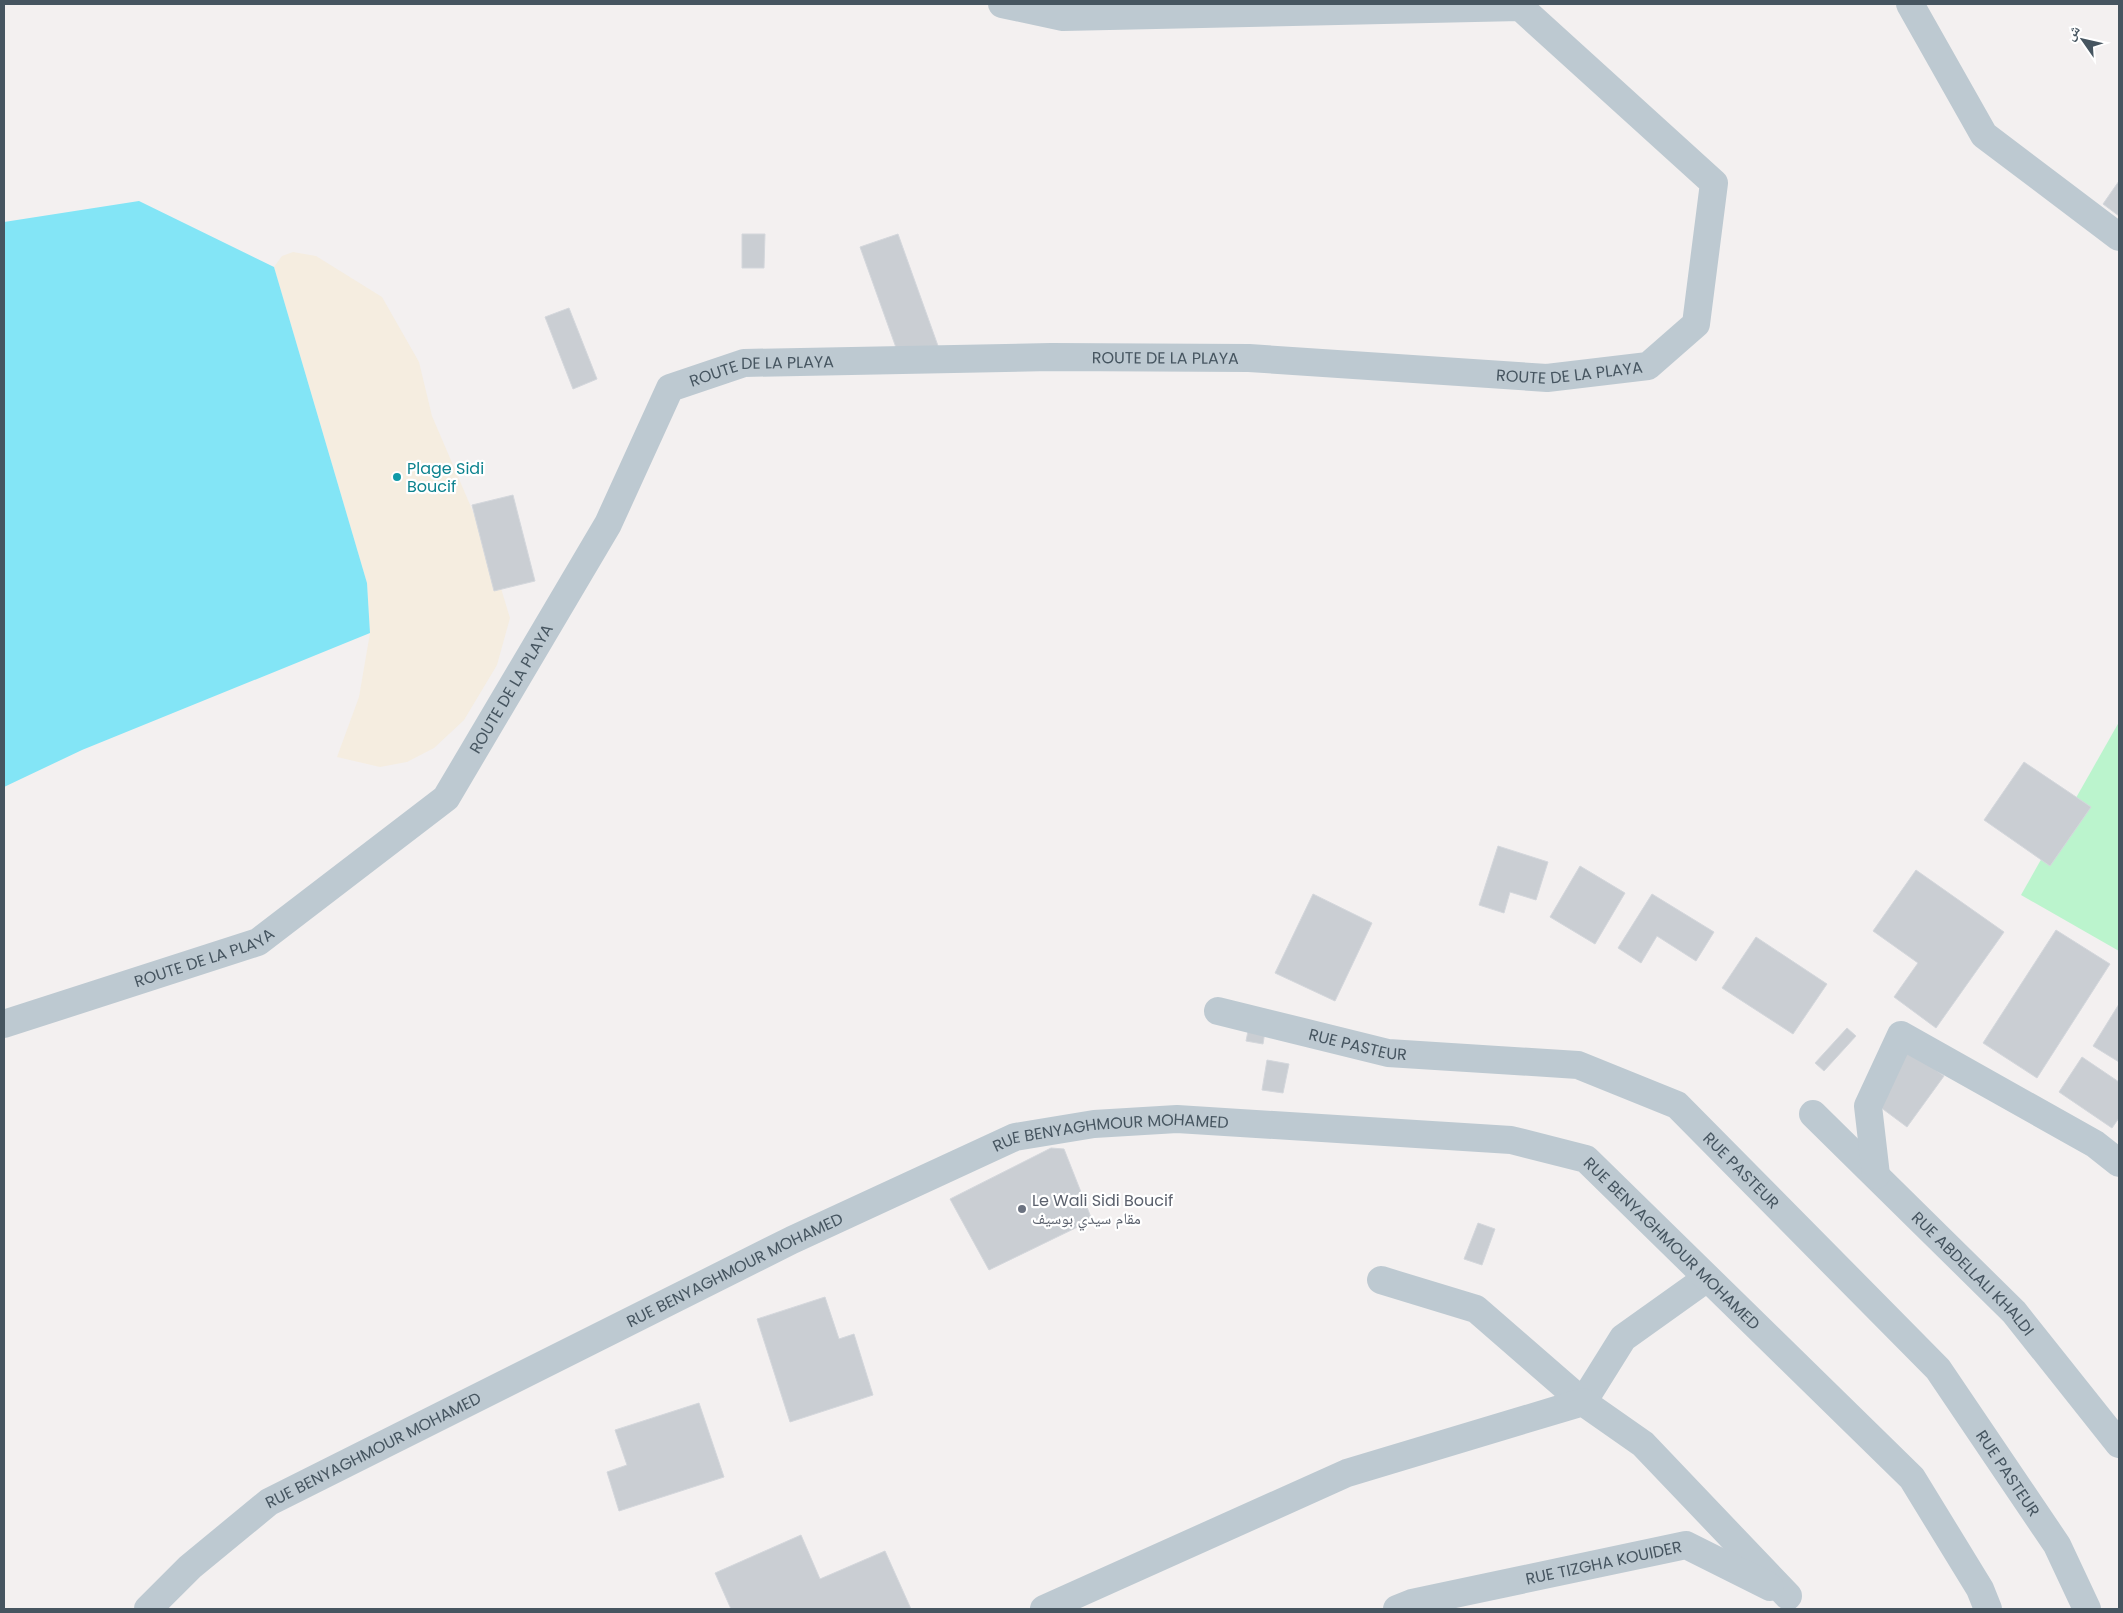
<svg xmlns="http://www.w3.org/2000/svg" width="2123" height="1613" font-family="Poppins,'Noto Naskh Arabic',sans-serif">
<rect width="100%" height="100%" fill="#f3f0f0"/>
<path fill="#bbf4cd" d="M2119,722V951L2021,895Z"/>
<path fill="#f5ede0" d="M293,252L316,256L382,297L419,362L432,416L489,549L510,618L497,665L464,720L434,748L407,762L380,767L337,757L359,697L370,633L367,583L274,267L282,256Z"/>
<path fill="#83e5f6" d="M139,201L274,267L367,583L370,633L82,750L4,787V222Z"/>
<g fill="#caced3" stroke="#d4d7dc">
<path d="M2119,181V216L2103,204Z"/>
<path d="M742,234H765L764,268H742Z"/>
<path d="M898,234L942,357L904,370L860,247Z"/>
<path d="M569,308L597,379L573,389L545,317Z"/>
<path d="M513,495L535,581L494,591L472,505Z"/>
<path d="M2024,762L2091,807L2050,866L1984,820Z"/>
<path d="M1498,846L1548,862L1536,900L1510,892L1504,913L1479,905Z"/>
<path d="M1580,866L1625,893L1595,944L1550,917Z"/>
<path d="M1916,870L2004,932L1936,1028L1894,997L1918,963L1873,931Z"/>
<path d="M1313,894L1372,923L1335,1001L1275,973Z"/>
<path d="M1652,894L1714,932L1696,961L1657,936L1641,963L1618,948Z"/>
<path d="M2056,930L2110,964L2037,1078L1983,1043Z"/>
<path d="M1756,937L1827,984L1793,1034L1722,988Z"/>
<path d="M2119,1004V1062L2093,1046Z"/>
<path d="M1251,1016L1267,1019L1263,1044L1246,1041Z"/>
<path d="M1847,1028L1856,1036L1824,1071L1815,1063Z"/>
<path d="M1900,1044L1944,1076L1907,1127L1864,1095Z"/>
<path d="M2082,1057L2119,1082V1118L2112,1128L2059,1092Z"/>
<path d="M1267,1060L1289,1064L1283,1093L1262,1090Z"/>
<path d="M1051,1148L1064,1149L1092,1220L989,1270L950,1199Z"/>
<path d="M1478,1223L1495,1229L1482,1265L1464,1259Z"/>
<path d="M825,1297L839,1339L854,1334L873,1395L790,1422L757,1319Z"/>
<path d="M699,1403L724,1477L619,1511L607,1472L627,1465L615,1430Z"/>
<path d="M801,1535L820,1579L885,1551L911,1609H731L715,1573Z"/>
</g>
<g fill="none" stroke-linecap="round" stroke-linejoin="round">
<g stroke="#bdc9d1" stroke-width="28">
<path d="M1910,4L1984,135L2119,237"/>
<path id="s1" d="M1218,1011L1388,1053L1578,1065L1677,1105L1938,1369L2057,1545L2087,1609"/>
<path id="s2" d="M1813,1114L2014,1312L2119,1444"/>
<path d="M1876,1175L1868,1106L1901,1035L2095,1144L2119,1163"/>
<path d="M1381,1280L1476,1309L1583,1402L1623,1338L1707,1278"/>
<path d="M1044,1609L1347,1473L1583,1402L1643,1444L1788,1596"/>
<path id="s3" d="M1397,1609L1412,1603L1686,1545L1770,1587"/>
</g>
<g stroke="#bdc9d1" stroke-width="28">
<path id="s4" d="M4,1024L258,942L446,798L608,524L670,388L744,363L1051,357L1249,358L1547,378L1648,366L1696,324L1714,183L1520,7L1063,17L1002,4"/>
<path id="s5" d="M148,1609L190,1567L269,1502L792,1240L1015,1137L1094,1124L1177,1119L1511,1140L1586,1159L1912,1478L1980,1589L1988,1609"/>
</g>
</g>
<circle fill="#0f9aa8" stroke="#fff" stroke-width="2" cx="397" cy="477" r="5"/>
<circle fill="#6b7280" stroke="#fff" stroke-width="2" cx="1022" cy="1209" r="5"/>
<g text-anchor="middle" dominant-baseline="central" stroke-width="4.5" stroke-linejoin="round" paint-order="stroke">
<g font-size="16" fill="#465560" stroke="#fff">
<text stroke="none"><textPath href="#s4" startOffset="1471">ROUTE DE LA PLAYA</textPath></text>
<text stroke="none"><textPath href="#s4" startOffset="1876">ROUTE DE LA PLAYA</textPath></text>
<text stroke="none"><textPath href="#s4" startOffset="1066">ROUTE DE LA PLAYA</textPath></text>
<text stroke="none"><textPath href="#s4" startOffset="631">ROUTE DE LA PLAYA</textPath></text>
<text stroke="none"><textPath href="#s4" startOffset="211">ROUTE DE LA PLAYA</textPath></text>
<text stroke="none"><textPath href="#s1" startOffset="144">RUE PASTEUR</textPath></text>
<text stroke="none"><textPath href="#s5" startOffset="1088">RUE BENYAGHMOUR MOHAMED</textPath></text>
<text stroke="none"><textPath href="#s1" startOffset="564">RUE PASTEUR</textPath></text>
<text stroke="none"><textPath href="#s5" startOffset="1688">RUE BENYAGHMOUR MOHAMED</textPath></text>
<text stroke="none"><textPath href="#s5" startOffset="682">RUE BENYAGHMOUR MOHAMED</textPath></text>
<text stroke="none"><textPath href="#s2" startOffset="226">RUE ABDELLALI KHALDI</textPath></text>
<text stroke="none"><textPath href="#s5" startOffset="278">RUE BENYAGHMOUR MOHAMED</textPath></text>
<text stroke="none"><textPath href="#s1" startOffset="969">RUE PASTEUR</textPath></text>
<text stroke="none"><textPath href="#s3" startOffset="212">RUE TIZGHA KOUIDER</textPath></text>
</g>
<g font-size="16" fill="#0d838f" stroke="#fff" text-anchor="start">
<text x="407" y="468">Plage Sidi<tspan x="407" dy="18">Boucif</tspan></text>
</g>
<g font-size="16" fill="#5b616d" stroke="#fff" text-anchor="start">
<text x="1032" y="1200">Le Wali Sidi Boucif<tspan x="1032" dy="18">مقام سيدي بوسيف</tspan></text>
</g>
</g>
<rect width="2123" height="1613" fill="none" stroke="#465560" stroke-width="10"/>
<g transform="translate(2083 40) rotate(304)" stroke="#ffffff" stroke-width="4" paint-order="stroke">
<path d="M0-4L9 19L0 12L-9 19Z" fill="#465560"/>
<text y="-8" font-size="14" font-weight="bold" text-anchor="middle" fill="#465560">ش</text>
</g>
</svg>
